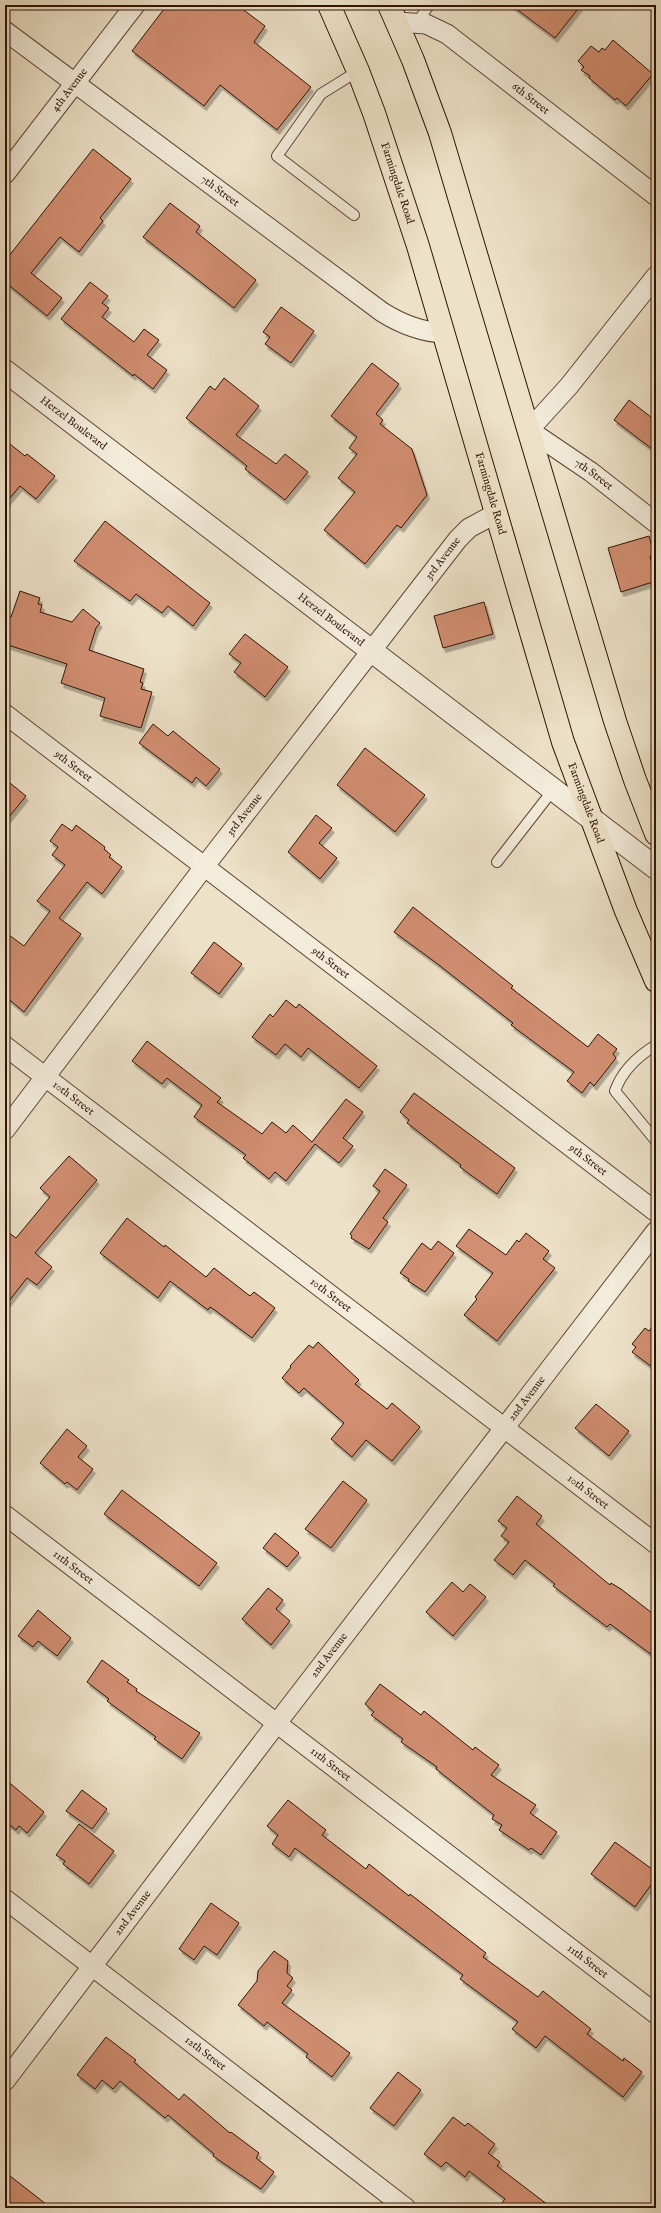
<svg xmlns="http://www.w3.org/2000/svg" width="661" height="2213" font-family="'IM FELL English',serif">
<defs>
<filter id="shadow"><feDropShadow dx="2.5" dy="4.5" stdDeviation="0" flood-color="#0004"/></filter>
</defs>
<rect width="100%" height="100%" fill="#ede1c8"/>
<filter id="stains"><feTurbulence type="fractalNoise" baseFrequency=".005" numOctaves="4"/><feColorMatrix values="0 0 0 0 .2 0 0 0 0 .09 0 0 0 0 .02 0 0 0 .5 -.17"/></filter>
<radialGradient id="worn" r=".72"><stop offset=".6" stop-color="#630" stop-opacity="0"/><stop offset="1" stop-color="#630" stop-opacity=".3"/></radialGradient>
<g fill="#d18e71" stroke="#2f1304" filter="url(#shadow)">
<path d="M167,5H237L265,26L254,42L311,87L277,130L220,85L204,106L132,51Z"/>
<path d="M511,5H581L555,38Z"/>
<path d="M613,40L653,74L626,106L617,98L615,100L589,78L590,76L581,70L584,67L578,61L591,46L599,52L602,48L605,50Z"/>
<path d="M93,149L131,179L100,218L103,221L79,252L60,237L31,273L62,298L47,316L5,282V261Z"/>
<path d="M170,203L200,226L196,232L256,280L234,308L143,237Z"/>
<path d="M90,282L108,296L102,303L109,308L102,317L134,342L144,329L159,340L147,355L167,370L153,389L134,374L133,376L61,319Z"/>
<path d="M281,307L314,331L291,363L265,344L270,337L263,332Z"/>
<path d="M372,363L399,384L376,414L383,420L380,424L412,449L427,495L401,528L397,525L365,564L324,530L355,492L338,478L357,454L349,448L357,437L331,416Z"/>
<path d="M224,378L259,406L236,435L276,464L285,454L308,472L285,500L245,469L247,466L186,418L210,386L215,390Z"/>
<path d="M629,400L656,421V452L614,420Z"/>
<path d="M5,440L25,456L27,454L55,476L36,499L20,486L5,504Z"/>
<path d="M105,521L210,603L193,626L168,606L162,613L136,594L130,601L74,561Z"/>
<path d="M649,536L654,555L650,556L656,581L621,592L608,548Z"/>
<path d="M20,591L40,598L38,604L42,605L40,612L72,622L83,609L100,623L96,628L89,650L144,669L140,682L143,683L141,689L152,692L141,728L100,716L105,698L61,683L67,664L5,644V615L11,617Z"/>
<path d="M484,602L493,634L443,648L434,616Z"/>
<path d="M245,634L288,667L265,697L234,672L241,663L229,654Z"/>
<path d="M153,724L168,736L173,731L220,769L206,786L196,777L192,783L139,743Z"/>
<path d="M365,748L425,795L395,832L337,785Z"/>
<path d="M5,779L26,796L5,822Z"/>
<path d="M316,815L332,828L319,843L337,858L320,879L288,852Z"/>
<path d="M62,824L72,831L76,825L105,847L104,849L111,855L109,857L122,867L102,894L87,882L59,918L81,934L24,1012L5,996V932L24,946L50,911L37,901L65,865L52,855L58,847L50,841Z"/>
<path d="M413,907L513,986L511,988L588,1047L598,1034L617,1049L613,1054L616,1058L594,1086L590,1082L582,1093L567,1081L574,1072L511,1025L513,1023L435,962L394,932Z"/>
<path d="M214,942L242,964L219,994L191,973Z"/>
<path d="M286,1000L296,1008L299,1004L377,1066L359,1088L308,1048L301,1057L285,1044L276,1055L252,1037L270,1014L273,1017Z"/>
<path d="M147,1041L221,1098L217,1102L262,1134L272,1122L286,1133L293,1125L312,1142L346,1099L363,1112L343,1138L353,1146L339,1163L315,1144L286,1181L275,1172L269,1179L243,1158L246,1155L194,1117L202,1105L167,1078L162,1084L132,1061Z"/>
<path d="M414,1093L515,1168L497,1194L468,1173L460,1167L461,1165L407,1123L409,1120L400,1112Z"/>
<path d="M69,1156L97,1180L35,1253L52,1267L37,1285L27,1278L5,1306V1230L16,1238L50,1197L40,1188Z"/>
<path d="M385,1169L407,1185L383,1218L388,1222L369,1249L351,1238L352,1236L350,1234L380,1191L373,1186Z"/>
<path d="M127,1218L164,1247L165,1245L206,1277L214,1268L250,1296L254,1292L275,1308L252,1338L216,1311L210,1307L208,1310L170,1281L158,1298L100,1253Z"/>
<path d="M469,1229L506,1255L517,1240L519,1242L526,1233L549,1251L543,1259L555,1268L497,1341L464,1315L477,1299L475,1297L493,1273L456,1246Z"/>
<path d="M438,1241L454,1253L425,1292L408,1281L409,1279L400,1273L422,1243L431,1250Z"/>
<path d="M656,1322V1370L632,1352L636,1347L632,1344L645,1328L649,1331Z"/>
<path d="M318,1342L359,1380L355,1384L387,1409L392,1403L420,1427L392,1461L366,1440L352,1457L331,1439L344,1423L304,1388L299,1393L282,1378L291,1367L290,1366L309,1345L313,1348Z"/>
<path d="M596,1404L629,1431L609,1456L575,1428Z"/>
<path d="M67,1429L87,1446L78,1457L93,1469L77,1490L67,1482L65,1484L40,1463Z"/>
<path d="M343,1481L367,1500L331,1548L305,1529Z"/>
<path d="M122,1490L217,1563L199,1586L104,1514Z"/>
<path d="M517,1496L542,1516L536,1524L610,1585L611,1583L621,1589L656,1616V1658L610,1624L607,1627L553,1586L555,1584L525,1560L513,1575L494,1560L509,1542L501,1536L507,1528L498,1521Z"/>
<path d="M275,1533L299,1553L287,1567L263,1548Z"/>
<path d="M452,1582L463,1592L470,1584L486,1597L453,1636L426,1612Z"/>
<path d="M268,1588L283,1600L276,1609L290,1621L271,1645L242,1619Z"/>
<path d="M38,1610L71,1638L57,1656L38,1641L33,1647L18,1636Z"/>
<path d="M102,1660L129,1680L127,1682L137,1689L136,1691L200,1733L182,1759L154,1739L156,1737L107,1701L109,1699L87,1682Z"/>
<path d="M380,1684L421,1715L424,1711L473,1750L475,1747L499,1765L491,1775L536,1805L530,1813L557,1832L541,1855L531,1848L529,1850L499,1830L502,1825L492,1819L494,1815L436,1769L437,1767L401,1742L403,1739L371,1715L374,1712L365,1704Z"/>
<path d="M5,1779L44,1812L27,1833L19,1826L16,1830L5,1821Z"/>
<path d="M82,1790L107,1809L92,1829L66,1811Z"/>
<path d="M288,1800L326,1830L322,1835L366,1869L369,1864L409,1896L410,1894L486,1953L483,1957L538,1997L543,1991L591,2029L587,2034L623,2061L624,2058L642,2072L623,2097L545,2036L536,2048L512,2029L518,2022L460,1979L463,1975L295,1848L289,1857L272,1844L278,1835L267,1826Z"/>
<path d="M79,1824L114,1851L89,1884L63,1864L65,1861L56,1855Z"/>
<path d="M615,1842L656,1872V1878L635,1907L591,1874Z"/>
<path d="M211,1903L239,1923L217,1955L204,1946L194,1960L179,1949Z"/>
<path d="M274,1951L288,1961L287,1973L293,1978L287,1986L292,1990L282,2003L350,2053L332,2077L306,2057L308,2054L267,2022L264,2026L238,2005L257,1981L258,1971Z"/>
<path d="M106,2037L136,2060L134,2062L179,2100L184,2094L230,2133L231,2132L259,2153L256,2158L274,2172L261,2189L213,2156L214,2154L168,2115L165,2118L120,2081L113,2089L102,2080L95,2089L77,2075Z"/>
<path d="M398,2072L421,2090L394,2126L370,2108Z"/>
<path d="M453,2117L465,2126L468,2123L495,2144L488,2153L500,2162L497,2166L552,2208H498L505,2199L469,2171L465,2177L446,2162L441,2167L424,2154Z"/>
<path d="M5,2172L51,2208H5Z"/>
</g>
<g fill="none" stroke-linecap="round" stroke-linejoin="round">
<defs>
<g id="service">
<path d="M417,23L429,5"/>
<path d="M354,215L277,156L321,94L358,71"/>
<path d="M497,862L553,790"/>
<path d="M656,1045C638,1056 622,1071 615,1091L656,1141"/>
</g>
<g id="minor">
<path id="s1" d="M397,22L426,24L447,34L656,196"/>
<path id="s2" d="M5,31L382,312C401,324 421,332 444,333"/>
<path id="s3" d="M5,174L135,5"/>
<path id="s4" d="M656,276L569,386L529,430L591,472L656,523"/>
<path id="s5" d="M5,714L656,1212"/>
<path id="s6" d="M5,1046L656,1544"/>
<path id="s7" d="M5,1130L204,867L458,539L469,528L497,513"/>
<path id="s8" d="M5,1515L656,2014"/>
<path id="s9" d="M5,1899L406,2208"/>
<path id="s10" d="M5,2081L277,1723L656,1231"/>
</g>
<g id="tertiary">
<path id="s11" d="M5,371L656,868"/>
</g>
<g id="primary">
<path id="s12" d="M329,5L358,71L374,113L418,246L563,742L626,911L656,981"/>
<path d="M389,5L413,60L440,133L615,721L635,780L656,834"/>
</g>
</defs>
<use href="#service" stroke="#5e4635" stroke-width="12"/>
<use href="#minor" stroke="#5e4635" stroke-width="21"/>
<use href="#tertiary" stroke="#5e4635" stroke-width="24"/>
<use href="#primary" stroke="#2f1304" stroke-width="24"/>
<use href="#service" stroke="#f3ecdb" stroke-width="10"/>
<use href="#minor" stroke="#f3ecdb" stroke-width="19"/>
<use href="#tertiary" stroke="#f3ecdb" stroke-width="22"/>
<use href="#primary" stroke="#ede1c8" stroke-width="22"/>
</g>
<g text-anchor="middle" dominant-baseline="central" stroke-width="4" stroke-linejoin="round" paint-order="stroke">
<g font-size="11" fill="#2f1304" stroke="#f3ecdb">
<text stroke="none"><textPath href="#s3" startOffset="106">4th Avenue</textPath></text>
<text stroke="none"><textPath href="#s1" startOffset="158">6th Street</textPath></text>
<text stroke="none"><textPath href="#s12" startOffset="191">Farmingdale Road</textPath></text>
<text stroke="none"><textPath href="#s2" startOffset="268">7th Street</textPath></text>
<text stroke="none"><textPath href="#s11" startOffset="86">Herzel Boulevard</textPath></text>
<text stroke="none"><textPath href="#s4" startOffset="278">7th Street</textPath></text>
<text stroke="none"><textPath href="#s12" startOffset="515">Farmingdale Road</textPath></text>
<text stroke="none"><textPath href="#s7" startOffset="720">3rd Avenue</textPath></text>
<text stroke="none"><textPath href="#s11" startOffset="410">Herzel Boulevard</textPath></text>
<text stroke="none"><textPath href="#s5" startOffset="86">9th Street</textPath></text>
<text stroke="none"><textPath href="#s12" startOffset="839">Farmingdale Road</textPath></text>
<text stroke="none"><textPath href="#s7" startOffset="396">3rd Avenue</textPath></text>
<text stroke="none"><textPath href="#s5" startOffset="410">9th Street</textPath></text>
<text stroke="none"><textPath href="#s6" startOffset="86">10th Street</textPath></text>
<text stroke="none"><textPath href="#s5" startOffset="734">9th Street</textPath></text>
<text stroke="none"><textPath href="#s6" startOffset="410">10th Street</textPath></text>
<text stroke="none"><textPath href="#s10" startOffset="859">2nd Avenue</textPath></text>
<text stroke="none"><textPath href="#s6" startOffset="734">10th Street</textPath></text>
<text stroke="none"><textPath href="#s8" startOffset="86">11th Street</textPath></text>
<text stroke="none"><textPath href="#s10" startOffset="535">2nd Avenue</textPath></text>
<text stroke="none"><textPath href="#s8" startOffset="410">11th Street</textPath></text>
<text stroke="none"><textPath href="#s10" startOffset="211">2nd Avenue</textPath></text>
<text stroke="none"><textPath href="#s8" startOffset="734">11th Street</textPath></text>
<text stroke="none"><textPath href="#s9" startOffset="253">12th Street</textPath></text>
</g>
</g>
<rect width="661" height="2213" fill="none" stroke="#ede1c8" stroke-width="20"/>
<rect x="6" y="6" width="649" height="2201" fill="none" stroke="#2f1304" stroke-width="2"/>
<rect x="10" y="10" width="641" height="2193" fill="none" stroke="#2f1304"/>
<rect width="100%" height="100%" filter="url(#stains)"/>
<rect width="100%" height="100%" fill="url(#worn)"/>
</svg>
